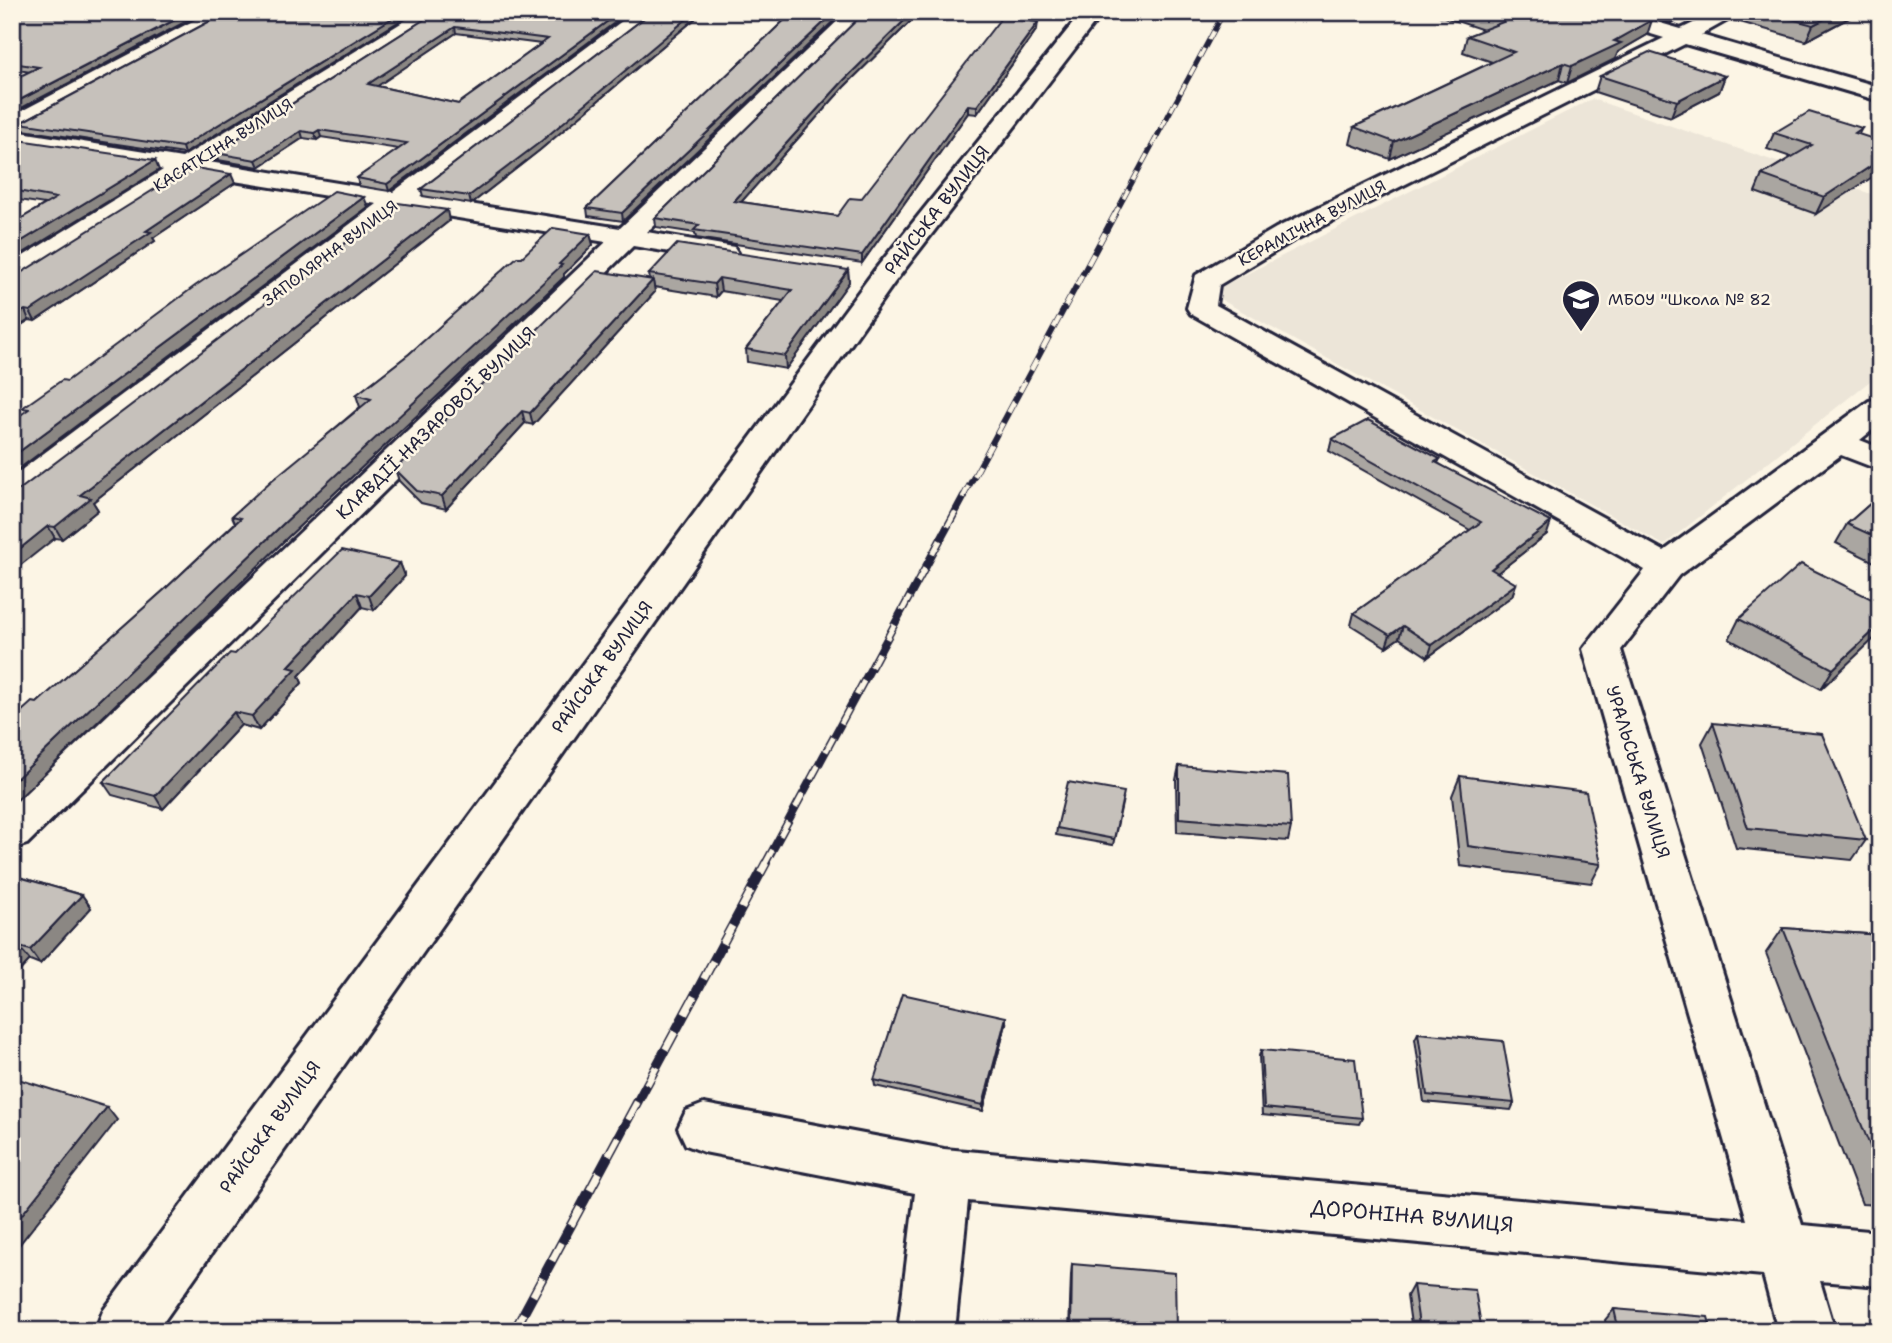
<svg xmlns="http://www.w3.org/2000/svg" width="1892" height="1343" font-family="'Shantell Sans',sans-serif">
<rect width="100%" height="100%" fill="#fcf5e5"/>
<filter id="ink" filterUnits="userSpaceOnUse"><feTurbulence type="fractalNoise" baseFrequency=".0143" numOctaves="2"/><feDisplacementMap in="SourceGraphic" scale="14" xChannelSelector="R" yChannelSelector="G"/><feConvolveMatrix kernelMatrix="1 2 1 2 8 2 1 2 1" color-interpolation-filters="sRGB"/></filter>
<g filter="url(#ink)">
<path fill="#ece5d8" d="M1592,99L1880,197V373L1664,545L1209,293Z"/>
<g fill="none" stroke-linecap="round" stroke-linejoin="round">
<defs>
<g id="minor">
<path d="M210,12H236L15,131L182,158L419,12H443L209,162L393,192L634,12H657L420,196L620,228L847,12H869L647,232L734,247L738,253L734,259L725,261L633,246L27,844L12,849V806L606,242L403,209L24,500L12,503V477L377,204L190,174L22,281L12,283V263L163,170L12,145V116Z"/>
<path d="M1082,12H1103L894,283L157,1331H95L103,1311L874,271Z"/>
<path d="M1589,12H1622L1681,29L1716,12H1742L1701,35L1880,87V101L1685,44L1294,240L1219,285L1216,305L1664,551L1869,401L1880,399V424L1860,440L1880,448V470L1841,455L1679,575L1621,650L1802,1225L1880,1232V1286L1820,1281L1835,1331H1778L1763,1275L968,1201L955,1331H898L915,1193L704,1152L686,1145L678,1128L686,1111L704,1104L944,1149L1747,1220L1583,649L1645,570L1191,314L1187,308L1196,275L1276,228L1664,38L1592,16Z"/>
</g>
</defs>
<use href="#minor" stroke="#22223b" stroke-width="6"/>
<use href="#minor" fill="#fcf5e5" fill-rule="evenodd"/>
<defs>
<path id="rail-far3" d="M1114,216L1224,12"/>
<path id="rail-far2" d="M963,497L1115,214"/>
<path id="rail-far1" d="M765,864L964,496"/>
<path id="rail" d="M514,1331L766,863"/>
</defs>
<use href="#rail-far3" stroke="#22223b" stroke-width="5"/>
<use href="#rail-far2" stroke="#22223b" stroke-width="6"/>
<use href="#rail-far1" stroke="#22223b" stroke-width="8"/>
<use href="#rail" stroke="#22223b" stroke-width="10"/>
<use href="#rail-far3" stroke="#fcf5e5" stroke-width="3.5" stroke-dasharray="10" stroke-linecap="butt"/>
<use href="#rail-far2" stroke="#fcf5e5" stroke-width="4.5" stroke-dasharray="12" stroke-linecap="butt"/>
<use href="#rail-far1" stroke="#fcf5e5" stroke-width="5" stroke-dasharray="16" stroke-linecap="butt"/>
<use href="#rail" stroke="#fcf5e5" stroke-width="7" stroke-dasharray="20" stroke-linecap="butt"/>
</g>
<g fill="#aaa6a1" stroke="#22223b" stroke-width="2" fill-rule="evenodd">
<path d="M12,12H204L12,113V80L30,72L12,69Z"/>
<path d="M227,12H414L184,154L23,130L20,123Z"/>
<path d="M436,12H629L389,191L359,186L357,178L399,149L321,137L317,140L303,138L259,167L218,160L215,153ZM456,33L541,44L458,104L377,86Z"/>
<path d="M652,12H703L540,150L471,204L423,196L421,189Z"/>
<path d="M793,12H843L623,221L588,216L587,208Z"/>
<path d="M865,12H920L844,87L741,202L837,216L861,199L1037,29L977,114L968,113L862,263L696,238L695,233L656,227L655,218Z"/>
<path d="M1429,12H1627L1647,35L1618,52L1615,59L1567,83L1559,80L1390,159L1350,144L1354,127L1492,62L1463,52L1467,36L1484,30Z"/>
<path d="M1632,12H1694L1671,23Z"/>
<path d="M1736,12H1860L1806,41L1733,20Z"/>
<path d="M1600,76H1725L1719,92L1671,117L1595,92Z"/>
<path d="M1862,128L1816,214L1755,192L1762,175L1791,157L1767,149L1774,133Z"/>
<path d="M12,139L159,170L12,260V224L45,204L12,199Z"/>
<path d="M235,183L153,238L155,241L35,321L29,320L12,331L19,274Z"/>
<path d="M449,221L93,502L98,510L62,539L55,538L19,490Z"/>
<path d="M590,234L593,245L564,274V277L288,537L12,805V720L37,703L164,590L235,523L232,516L360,407L356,395L409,354L522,257Z"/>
<path d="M848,270L849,282L786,369L747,362L746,349L783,301L721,291L716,297L654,287L655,292L533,425L525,423L446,509L421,503L399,481L395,469L650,280L649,274Z"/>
<path d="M1332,439L1440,459L1438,463L1547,534L1497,573L1516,584L1512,596L1428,657L1399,638L1386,647L1351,625L1354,613L1470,530L1329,451Z"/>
<path d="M1880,495V565L1836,543L1847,524Z"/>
<path d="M400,563L405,576L374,610L362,607L299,676L302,683L259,730L241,725L163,809L112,795L103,782L235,654Z"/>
<path d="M1880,603L1821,689L1729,639L1739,619Z"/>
<path d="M1713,723L1866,840L1852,860L1736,848L1702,743Z"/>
<path d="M1179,766L1291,827L1288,841L1177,832L1176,780Z"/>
<path d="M1460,776L1601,864L1591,883L1460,866L1452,796Z"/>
<path d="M1123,799L1113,845L1056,835L1057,828Z"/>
<path d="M12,875L82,895L91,908L40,964L30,960L12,979Z"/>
<path d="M1783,928L1880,935V1205L1862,1204L1766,953Z"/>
<path d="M1006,1024L983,1111L875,1086L874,1080Z"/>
<path d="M1418,1033L1514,1103L1511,1110L1424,1102L1415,1039Z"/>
<path d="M1261,1050L1362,1118L1359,1124L1262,1115L1259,1056Z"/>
<path d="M1072,1264L1176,1331H1069L1071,1275Z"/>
<path d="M1413,1285L1482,1331H1412L1407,1296Z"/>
<path d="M1614,1309L1712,1331H1607L1605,1320Z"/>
</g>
<g fill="#8b8783" stroke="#22223b" stroke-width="2">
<path d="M190,12H204L12,113V104Z"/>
<path d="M402,12H414L184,154L182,147Z"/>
<path d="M620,12H629L389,191L387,184Z"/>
<path d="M695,12H703L540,150L471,204L469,196Z"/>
<path d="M835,12H843L623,221L622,213Z"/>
<path d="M913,12H920L844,87L735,209L734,201L844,80Z"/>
<path d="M1675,12H1694L1671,23Z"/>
<path d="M1838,12H1860L1806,41L1813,25Z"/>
<path d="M1652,20L1647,35L1618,52L1615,59L1567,83L1572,66Z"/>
<path d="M1038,22L1037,29L977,114V106Z"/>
<path d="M455,27L456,33L370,91L368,84Z"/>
<path d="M1563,63L1559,80L1390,159L1394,142Z"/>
<path d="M1725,76L1719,92L1671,117L1677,101Z"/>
<path d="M968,105V113L862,263V255Z"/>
<path d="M319,130L321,137L317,140L314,133Z"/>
<path d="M301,131L303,138L259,167L256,160Z"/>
<path d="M155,160L159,170L12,260V247Z"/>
<path d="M1880,160V172L1816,214L1824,197Z"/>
<path d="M231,174L235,183L153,238L155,241L35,321L30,311L146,231Z"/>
<path d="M364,197L368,207L12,474V457Z"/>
<path d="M447,210L449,221L93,502L98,510L62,539L55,527L80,495Z"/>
<path d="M590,234L593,245L564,274V277L288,537L12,805V783L283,524Z"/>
<path d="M848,270L849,282L786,369L785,356Z"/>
<path d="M719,278L721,291L716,297L714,284Z"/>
<path d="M653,280L655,292L533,425L530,413Z"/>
<path d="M25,310L29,320L12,331V318Z"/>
<path d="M522,411L525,423L446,509L442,496Z"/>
<path d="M1551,522L1547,534L1487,581L1491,569Z"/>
<path d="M48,526L55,538L12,572V555Z"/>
<path d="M400,563L405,576L374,610L369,596Z"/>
<path d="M1516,584L1512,596L1428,657L1432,645Z"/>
<path d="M357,593L362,607L299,676L302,683L259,730L252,716L288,667Z"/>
<path d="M1880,625V633L1821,689L1833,669Z"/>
<path d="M1403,626L1399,638L1386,647L1390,635Z"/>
<path d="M234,712L241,725L163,809L155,796Z"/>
<path d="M82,895L91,908L40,964L30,950Z"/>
<path d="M19,947L30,960L12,979V955Z"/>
<path d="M1006,1017V1024L983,1111V1105Z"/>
<path d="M107,1107L117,1120L12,1254V1227Z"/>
</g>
<g fill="#c6c1bb" stroke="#22223b" stroke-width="2" fill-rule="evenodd">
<path d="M12,12H190L12,104V80L39,67L12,63Z"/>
<path d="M227,12H402L182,147L20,123Z"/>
<path d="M436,12H620L387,184L357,178L407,143L319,130L314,133L301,131L256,160L215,153ZM455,27L548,39L458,104L368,84Z"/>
<path d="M652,12H695L539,143L469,196L421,189Z"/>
<path d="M793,12H835L622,213L587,208Z"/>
<path d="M865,12H913L844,80L734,201L837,216L850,198L861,199L1001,18L1038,22L977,106L968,105L862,255L694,230L699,225L655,218Z"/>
<path d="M1482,12H1627L1652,20L1614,41L1621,43L1572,66L1563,63L1394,142L1354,127L1514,52L1467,36L1508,20Z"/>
<path d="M1766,12H1838L1813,25Z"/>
<path d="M1649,52L1725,76L1677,101L1600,76Z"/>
<path d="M1809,112L1862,128L1855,133L1880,141V160L1824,197L1762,175L1812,145L1774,133Z"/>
<path d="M12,139L155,160L12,247V224L56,198L12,190Z"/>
<path d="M190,167L231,174L146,231L151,232L30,311L25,310L12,318V275L19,274Z"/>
<path d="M334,191L364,197L12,457V421L29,409L22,408L62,380L67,381L195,286Z"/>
<path d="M398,203L447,210L80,495L91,498L55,527L48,526L12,555V491L19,490Z"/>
<path d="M553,228L590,234L559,264L562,265L283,524L12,783V720L32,702L37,703L164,590L241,518L232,516L271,481L371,399L356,395L409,354L517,257H522Z"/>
<path d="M677,244L848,270L785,356L746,349L792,290L719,278L714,284L649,274Z"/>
<path d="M597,271L653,280L530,413L522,411L442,496L417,491L395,469Z"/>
<path d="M1368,420L1440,459L1435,462L1551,522L1491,569L1516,584L1432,645L1403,626L1390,635L1354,613L1481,522L1332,439Z"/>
<path d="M1880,495V539L1847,524Z"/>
<path d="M342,550L400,563L369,596L357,593L288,667L296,669L252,716L234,712L155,796L103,782L230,653L235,654Z"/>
<path d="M1801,564L1880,603V625L1833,669L1739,619Z"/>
<path d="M1713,723L1822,734L1866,840L1748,828Z"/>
<path d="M1179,766L1288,775L1291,827L1179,818Z"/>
<path d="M1460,776L1586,792L1601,864L1468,846Z"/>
<path d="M1068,782L1124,792L1114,839L1057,828Z"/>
<path d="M12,875L82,895L30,950L19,947L12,955Z"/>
<path d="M1783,928L1880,935V1171Z"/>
<path d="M902,994L1006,1017L983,1105L874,1080Z"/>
<path d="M1418,1033L1503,1041L1514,1103L1427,1095Z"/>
<path d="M1261,1050L1355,1059L1362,1118L1264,1108Z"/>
<path d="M18,1079L107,1107L12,1227V1086Z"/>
<path d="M1072,1264L1175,1273L1176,1331H1071Z"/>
<path d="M1413,1285L1475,1290L1482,1331H1420Z"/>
<path d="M1614,1309L1708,1317L1712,1331H1619Z"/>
</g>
</g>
<defs>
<symbol id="school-pin" viewBox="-11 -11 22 30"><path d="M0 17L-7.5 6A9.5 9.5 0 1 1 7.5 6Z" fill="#22223b" stroke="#fcf5e5"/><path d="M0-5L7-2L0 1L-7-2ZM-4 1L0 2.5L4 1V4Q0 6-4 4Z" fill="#fff"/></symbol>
</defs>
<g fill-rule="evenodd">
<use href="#school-pin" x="1559" y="277" width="44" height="60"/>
</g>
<g text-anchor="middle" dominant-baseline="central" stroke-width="5" stroke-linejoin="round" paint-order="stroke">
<g font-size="16" fill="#22223b" stroke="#fcf5e5">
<text transform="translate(223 145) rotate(-32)">КАСАТКІНА ВУЛИЦЯ</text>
<text transform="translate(1312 223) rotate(-28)">КЕРАМІЧНА ВУЛИЦЯ</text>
<text transform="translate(330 253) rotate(-37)">ЗАПОЛЯРНА ВУЛИЦЯ</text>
</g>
<g font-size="16" fill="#22223b" stroke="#fcf5e5" text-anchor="start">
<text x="1608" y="299">МБОУ "Школа № 82</text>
</g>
<g font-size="18" fill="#22223b" stroke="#fcf5e5">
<text transform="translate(937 210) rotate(-52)">РАЙСЬКА ВУЛИЦЯ</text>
<text transform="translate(436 423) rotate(-44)">КЛАВДІЇ НАЗАРОВОЇ ВУЛИЦЯ</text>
<text transform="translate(602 667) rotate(-54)">РАЙСЬКА ВУЛИЦЯ</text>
<text transform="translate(1638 772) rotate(73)">УРАЛЬСЬКА ВУЛИЦЯ</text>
<text transform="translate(270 1127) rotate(-54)">РАЙСЬКА ВУЛИЦЯ</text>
</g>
<g font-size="21" fill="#22223b" stroke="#fcf5e5">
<text transform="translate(1412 1216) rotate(5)">ДОРОНІНА ВУЛИЦЯ</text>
</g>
</g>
<rect width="1892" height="1343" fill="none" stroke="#fcf5e5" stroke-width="42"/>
<rect x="21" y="21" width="1850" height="1301" fill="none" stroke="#22223b" stroke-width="2.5" filter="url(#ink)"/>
</svg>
